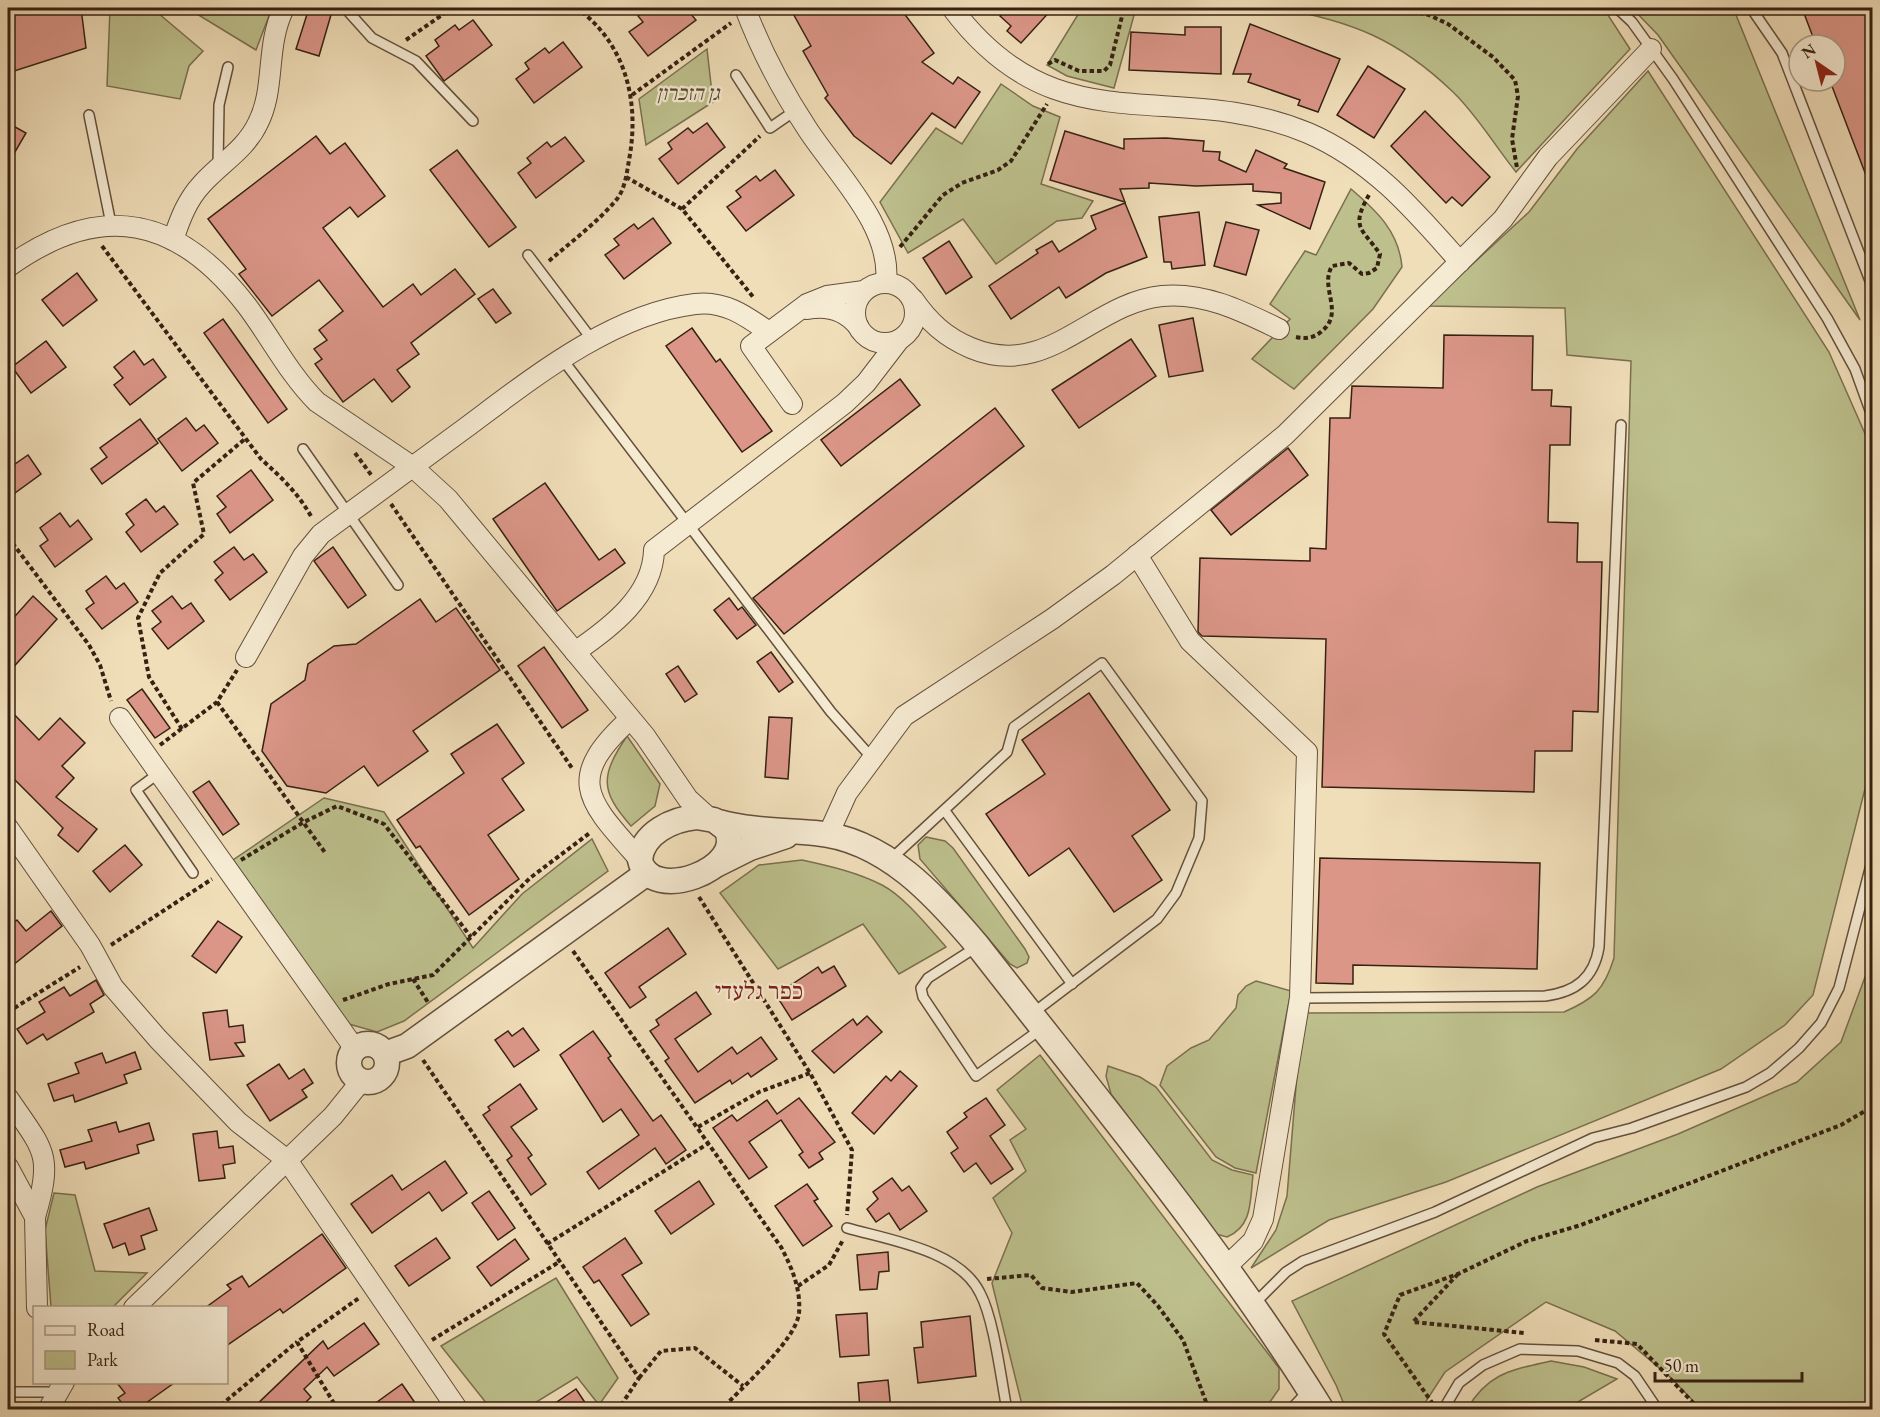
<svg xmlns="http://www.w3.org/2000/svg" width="1880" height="1417" font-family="'EB Garamond','Frank Ruhl Libre',serif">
<rect width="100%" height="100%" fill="#f0deb9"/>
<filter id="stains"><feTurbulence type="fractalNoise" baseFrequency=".00333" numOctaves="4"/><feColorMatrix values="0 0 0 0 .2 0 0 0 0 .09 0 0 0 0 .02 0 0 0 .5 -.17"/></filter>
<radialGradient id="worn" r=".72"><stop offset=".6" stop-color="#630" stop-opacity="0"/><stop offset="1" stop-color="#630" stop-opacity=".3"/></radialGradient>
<g fill="#bdc08d" stroke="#7a7050" stroke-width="1.5">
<path d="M110,8H152L203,51L189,66L180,99L107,86Z"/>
<path d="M187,8H272L256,50Z"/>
<path d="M1082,8H1136L1114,88L1067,76L1047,65Z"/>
<path d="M1278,8H1597L1608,15L1630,49L1516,172C1495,146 1477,115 1453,92C1398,39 1351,21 1278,8Z"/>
<path d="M1632,8H1729L1736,15L1860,320L1658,35Z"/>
<path d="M707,49L713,102L646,145L639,99Z"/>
<path d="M1648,71L1829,352L1870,445L1872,460V761L1813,995L1785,1025L1721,1069L1446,1182L1329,1220L1251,1268L1276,1230L1287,1196L1302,1013L1564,1012C1594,999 1604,990 1614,958L1631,361L1567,355L1565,308L1427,306L1529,212L1577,149Z"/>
<path d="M1001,84L1033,106L1060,117L1041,184L1093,201L1082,218L1057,221L996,264L963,219L908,253L880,202L936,128L962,144Z"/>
<path d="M1351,189C1377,211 1399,232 1402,267L1373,309L1294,389L1252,359L1290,319L1270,304L1305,251L1316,255Z"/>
<path d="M627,736L660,784L655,806L631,826C599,790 601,775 627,736Z"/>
<path d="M324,798L384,812L473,948L522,894L592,839L608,871L404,1021L377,1032L349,1024L233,860Z"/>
<path d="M926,837L945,841L953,848L1025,949L1029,957L1027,963L1017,968L1010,964L920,859L918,845Z"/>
<path d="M802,860C829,866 857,872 882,885C905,897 929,928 946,947L899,974L863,924L778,969L720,893L759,865Z"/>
<path d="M1872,958V1409H1701L1670,1377L1615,1331L1546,1302L1445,1372L1421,1409H1346L1336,1385L1292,1301L1537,1187L1678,1134L1797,1082L1841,1042Z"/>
<path d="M1256,981L1291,991L1256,1173L1235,1168L1216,1157L1160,1085L1167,1066L1191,1048L1209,1040L1236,1008L1238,995L1246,986Z"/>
<path d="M1040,1055L1279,1368V1389L1265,1409H1023L992,1283L1012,1233L993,1198L1026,1171L1010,1140L1026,1129L997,1090Z"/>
<path d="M1108,1066L1140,1077L1156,1087L1212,1160L1232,1170L1253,1175C1250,1200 1253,1226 1227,1237L1216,1234L1111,1094L1106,1076Z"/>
<path d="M54,1193L75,1195L95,1271L147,1273L113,1307H51L45,1230Z"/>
<path d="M556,1278L618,1378L599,1405L577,1377L525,1409H491L441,1346Z"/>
<path d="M1551,1361L1584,1367L1617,1379L1566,1409H1467C1489,1372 1512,1370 1551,1361Z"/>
</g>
<g fill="#db9688" stroke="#362113" stroke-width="1.5">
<path d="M8,8H81L86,48L8,73Z"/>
<path d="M309,8H333L319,56L296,49Z"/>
<path d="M649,8H686L696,20L648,56L629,32L643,22L638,16Z"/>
<path d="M790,8H900L934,53L922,62L953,84L958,77L980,92L955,128L932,113L891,164L854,136L825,98L828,95L803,51L811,46Z"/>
<path d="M1008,8H1053L1021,43L1007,31L1011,26L1000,16Z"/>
<path d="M1802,8H1864L1872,30V191L1830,81H1835V45H1816Z"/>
<path d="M473,20L492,45L444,81L426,56L439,46L435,40L455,25L459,30Z"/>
<path d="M1250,24L1340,59L1318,112L1298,105L1300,100L1248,82L1251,74H1233Z"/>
<path d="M1185,27H1221V74L1129,70L1131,32L1185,35Z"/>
<path d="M563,42L582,67L534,103L516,79L529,69L525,63L545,48L549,53Z"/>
<path d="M1368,66L1405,89L1374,138L1337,115Z"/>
<path d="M1425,111L1490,177L1462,206L1452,197L1446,203L1391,146Z"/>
<path d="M8,123L26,133L8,164Z"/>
<path d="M707,123L725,147L678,184L659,159L672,149L668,143L688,128L693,133Z"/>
<path d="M1065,131L1124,149V139L1166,138L1204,141L1203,151L1220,152L1219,160L1246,172L1256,150L1287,164L1284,168L1325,182L1310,229L1258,205L1281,203V193L1253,191V184L1196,186L1149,183V188L1120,189L1125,202L1050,180Z"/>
<path d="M316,136L330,154L345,143L385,196L358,217L350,207L323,228L383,307L413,284L421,295L455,269L475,294L411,343L419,354L397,370L410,387L392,402L374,379L343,402L315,364L322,359L314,349L327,340L319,330L343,311L319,280L272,316L239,274L246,269L208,219Z"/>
<path d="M565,137L584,161L536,198L518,173L531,163L527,158L547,142L551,147Z"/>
<path d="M457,150L516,227L489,247L430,170Z"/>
<path d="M775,170L794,195L746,231L727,207L741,197L736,191L756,176L760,181Z"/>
<path d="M1125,203L1147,257L1106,273L1066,298L1059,287L1011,319L989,286L1038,253L1036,250L1052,241L1059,252L1096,229L1091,216Z"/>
<path d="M1199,212L1205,265L1172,269L1171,262H1164L1159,217Z"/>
<path d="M653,218L671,243L624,279L605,255L619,245L614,239L634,224L638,229Z"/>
<path d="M1226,222L1259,230L1246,275L1214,266Z"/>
<path d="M949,241L972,277L946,294L923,258Z"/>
<path d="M77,273L97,300L63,326L42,300Z"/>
<path d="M493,289L511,313L496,323L478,299Z"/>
<path d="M1193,318L1203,371L1169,377L1159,325Z"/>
<path d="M223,319L287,409L268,423L204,333Z"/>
<path d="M692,328L716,362L720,359L772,431L742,452L666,346Z"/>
<path d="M1444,335L1533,336L1532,390H1552L1551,406L1571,407L1570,445H1550L1548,522L1578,523L1577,562H1602L1598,712L1573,711L1572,751H1535L1534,792L1322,787L1326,639L1202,636L1198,632L1200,558L1310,561V548L1326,549L1330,418H1350L1352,386L1443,388Z"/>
<path d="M1131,339L1156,376L1079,428L1052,390Z"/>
<path d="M46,341L66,367L31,393L12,367Z"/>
<path d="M134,351L144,365L153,359L166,377L130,405L114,385L123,378L114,367Z"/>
<path d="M900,379L920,405L841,466L821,440Z"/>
<path d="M995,408L1024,446L784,634L753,598Z"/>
<path d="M186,418L196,431L204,425L218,443L182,471L158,439Z"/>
<path d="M140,419L158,443L102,484L91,469L107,457L100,448Z"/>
<path d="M1288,448L1308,475L1231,535L1211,510Z"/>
<path d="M28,455L41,474L8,498V469Z"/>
<path d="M251,470L273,500L230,533L217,514L226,507L217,496Z"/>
<path d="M545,483L599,560L615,549L625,563L557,611L493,519Z"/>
<path d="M146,499L156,512L164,506L178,524L141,552L126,532L134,525L126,514Z"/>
<path d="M60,513L70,527L78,520L92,539L55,567L40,546L48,540L40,528Z"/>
<path d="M234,547L244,560L253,554L267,572L230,600L215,580L223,573L214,562Z"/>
<path d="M333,547L366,595L348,608L314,561Z"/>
<path d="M106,576L116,589L124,583L138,602L102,629L86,609L94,603L86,591Z"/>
<path d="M33,596L57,619L8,673V624Z"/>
<path d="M172,596L182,609L191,603L204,621L168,649L152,629L161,622L152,611Z"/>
<path d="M729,598L738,610L742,607L756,625L737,639L714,610Z"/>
<path d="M420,599L436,622L456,608L500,670L413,731L428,751L378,786L364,766L326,793L287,786L262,751L271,704L305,680L308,664L334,646L356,644Z"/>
<path d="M544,647L588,710L562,728L518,666Z"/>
<path d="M771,652L793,682L779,692L757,662Z"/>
<path d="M678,666L697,694L685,702L666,674Z"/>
<path d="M142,689L170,728L155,738L127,700Z"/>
<path d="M1089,693L1170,810L1132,836L1162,880L1114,912L1069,848L1029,876L986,814L1045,774L1022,740Z"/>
<path d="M8,708L39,740L60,718L85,743L62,766L74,778L56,797L97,829L78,852L58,835L63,828L8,773Z"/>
<path d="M769,717L792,718L788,779L765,777Z"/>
<path d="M497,724L524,763L502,779L524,810L488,835L519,879L469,915L420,846L416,848L397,820L464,773L451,754Z"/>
<path d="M209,781L239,824L223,835L193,792Z"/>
<path d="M125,845L142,865L110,892L93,871Z"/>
<path d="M1320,858L1540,863L1537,969L1353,965V984L1316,983Z"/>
<path d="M51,911L62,926L8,969V928L17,920L26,931Z"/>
<path d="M218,921L242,937L216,973L192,956Z"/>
<path d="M668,928L686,954L639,987L646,997L630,1008L605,973Z"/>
<path d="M834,966L846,986L792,1020L776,995L818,967L822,973Z"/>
<path d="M96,980L104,995L90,1004L94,1012L47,1040L43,1034L27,1044L17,1029L45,1012L39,1002L64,987L70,996Z"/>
<path d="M696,992L711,1014L675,1039L698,1072L732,1047L737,1054L761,1037L777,1059L751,1077L748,1073L732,1084L730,1080L695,1103L665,1061L669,1058L650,1031L659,1025L656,1020Z"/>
<path d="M227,1010L229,1027L243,1025L245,1042L235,1043L244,1056L210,1060L203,1013Z"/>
<path d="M867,1016L882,1032L834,1073L812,1051L853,1019L857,1025Z"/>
<path d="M523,1028L539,1050L514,1067L495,1040L508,1031L512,1036Z"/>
<path d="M593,1031L611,1056L608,1058L653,1121L661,1115L686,1150L666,1164L655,1148L599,1189L587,1172L639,1135L621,1109L603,1122L560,1055Z"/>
<path d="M135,1052L141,1069L124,1075L127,1083L75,1102L73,1095L54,1101L48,1084L79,1073L75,1063L102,1053L106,1063Z"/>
<path d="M279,1064L289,1079L304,1069L313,1083L302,1090L307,1097L270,1121L247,1085Z"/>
<path d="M900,1071L917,1086L874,1134L852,1113L886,1076L891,1081Z"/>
<path d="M520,1084L537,1109L511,1127L532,1155L528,1158L546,1184L531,1195L507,1160L512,1156L483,1115L490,1110L488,1107Z"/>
<path d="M799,1098L835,1142L819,1153L823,1159L809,1168L799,1155L803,1152L781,1120L749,1142L767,1167L749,1179L713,1128L732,1115L737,1121L767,1100L777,1114Z"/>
<path d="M986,1098L1005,1125L990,1136L1013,1169L991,1184L976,1163L964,1172L951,1153L958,1148L947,1132L967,1117L964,1113Z"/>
<path d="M116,1122L119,1132L149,1123L154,1140L137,1145L139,1153L86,1169L84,1162L65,1167L60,1150L92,1141L88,1130Z"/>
<path d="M217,1131L219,1148L233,1146L235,1163L223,1165L225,1178L199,1181L193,1134Z"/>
<path d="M445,1161L467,1193L442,1211L429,1192L372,1233L351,1204L392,1175L402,1190Z"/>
<path d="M892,1178L902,1191L909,1186L927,1211L900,1230L889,1213L876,1222L867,1209L878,1199L873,1192Z"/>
<path d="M699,1181L714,1204L671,1234L655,1211Z"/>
<path d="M807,1184L818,1199L814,1201L832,1226L803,1246L775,1206Z"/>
<path d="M489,1191L515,1228L498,1240L472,1203Z"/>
<path d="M149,1208L157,1230L141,1236L145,1249L129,1255L125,1243L113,1248L104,1224Z"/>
<path d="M322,1234L346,1268L283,1313L280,1309L226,1346V1308H205L231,1289L227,1285L242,1276L249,1287Z"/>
<path d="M436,1238L450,1258L409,1286L395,1266Z"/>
<path d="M625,1238L642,1263L622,1275L649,1314L631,1326L599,1280L594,1283L583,1267Z"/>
<path d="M515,1239L529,1259L491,1286L477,1267Z"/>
<path d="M888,1252L889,1271L879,1272L877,1289L860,1290L857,1255Z"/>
<path d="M867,1313L869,1355L840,1357L836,1315Z"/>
<path d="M970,1316L976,1376L918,1383L914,1348L923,1347L921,1322Z"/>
<path d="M364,1323L379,1344L334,1376L327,1367L304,1389L311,1397L298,1410H251L323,1341L328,1349Z"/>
<path d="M888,1380L891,1410H860L858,1383Z"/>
<path d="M117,1383H174L136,1410H127L118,1398L125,1393Z"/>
<path d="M402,1384L420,1410H366Z"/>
<path d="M576,1389L590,1410H545Z"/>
</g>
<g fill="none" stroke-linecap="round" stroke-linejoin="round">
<defs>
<g id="service">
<path d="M345,8L372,38L416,61L473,121"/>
<path d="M1617,8L1632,22L1673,79L1827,318L1855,369L1872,416"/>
<path d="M1751,8L1782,53L1872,286"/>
<path d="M736,75L770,128L796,110"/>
<path d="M89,115L111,224"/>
<path d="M218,166L219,105L228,67"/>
<path d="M528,255L593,341"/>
<path d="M563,360L831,712L872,758"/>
<path d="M303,449L398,585"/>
<path d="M159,773L136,790L193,873"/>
<path d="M945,811L1072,984"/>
<path d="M891,859L1007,752L1014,727L1102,663L1202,801L1199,838L1176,893L1157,919L1033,1013"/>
<path d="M978,946L928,978L921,988L923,997L976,1076L1041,1029"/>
<path d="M1300,998L1545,996C1576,992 1594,978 1599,947L1621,425"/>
<path d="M847,1228C889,1240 959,1250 980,1293C994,1319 1001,1379 1007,1410"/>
<path d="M1253,1305L1286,1272L1303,1261L1435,1212L1593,1138L1632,1128L1746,1087L1770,1073L1799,1048L1821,1023L1839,988L1872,861"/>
<path d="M8,1392H47"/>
<path d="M1290,1410L1307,1392"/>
<path d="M1443,1410L1459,1383L1483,1365L1520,1349L1578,1351L1618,1363L1635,1376L1658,1410"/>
</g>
<g id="minor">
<path d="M745,8C761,51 783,92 808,130C837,174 892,227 886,282"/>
<path d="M952,8C1059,151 1172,76 1308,133C1373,161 1415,211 1460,262"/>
<path d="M173,240C180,219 187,200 202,184C221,163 246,149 258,123C276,88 265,46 284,8"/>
<path d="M8,267C101,200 178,216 247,306C271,338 289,374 317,402L413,467L448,499L645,736L688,799L709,818"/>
<circle cx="885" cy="313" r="30"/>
<path d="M913,299C929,322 945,337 971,348C1048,380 1092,303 1162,296C1204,292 1242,311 1279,329"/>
<path d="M807,309C827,305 845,310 858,326"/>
<path d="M792,404L751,346L807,304L827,296L864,291"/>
<path d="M1137,555L1190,641L1307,752L1300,998L1263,1219L1253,1241L1227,1266"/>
<path d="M575,652C610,628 653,596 654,550L845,403L866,383L899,340"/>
<path d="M246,657L303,556L321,534C369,499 417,464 464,429C530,380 611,314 695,304C724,300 746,316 769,332"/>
<path d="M120,718L355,1049"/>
<path d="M630,719C563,780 588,801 640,860"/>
<path d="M8,828L90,945L113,987L158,1039L238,1122L287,1160L458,1410"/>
<path d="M828,835L847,793L904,716L1052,619L1113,575L1285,435L1503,219L1548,157L1651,49"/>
<path d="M8,1098C43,1150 54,1153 35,1217"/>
<path d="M8,1167L35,1217L37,1308"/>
<path d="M134,1308L333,1116L362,1080"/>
<path d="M48,1410L64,1382"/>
</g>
<g id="tertiary">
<path d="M697,817L714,820L726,829C748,869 649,905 640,860C642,833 673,819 697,817Z"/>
<path d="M719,822C752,831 782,830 815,833C885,839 936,896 978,946C1096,1098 1220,1245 1322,1410"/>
<path d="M716,865L750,848L786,836"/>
<circle cx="368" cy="1063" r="19"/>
<path d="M385,1054L407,1046L647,873"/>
</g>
</defs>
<use href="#service" stroke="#64503c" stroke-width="12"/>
<use href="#minor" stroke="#64503c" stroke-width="22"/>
<use href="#tertiary" stroke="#64503c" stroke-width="27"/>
<g stroke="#362113" stroke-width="4" stroke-dasharray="4.5 3" stroke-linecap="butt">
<path d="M1397,8L1429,15L1448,24L1493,57L1515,80L1518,96L1512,139L1517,168"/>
<path d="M406,40L452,8"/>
<path d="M1048,64L1055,60L1079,71H1104L1110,65L1124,8"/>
<path d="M632,95L731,23"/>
<path d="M626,177L682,209L754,298"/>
<path d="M682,209L760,136"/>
<path d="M102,246L261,459C281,477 299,494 312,518"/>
<path d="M900,247L943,195L962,183L998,170L1011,161L1047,104"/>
<path d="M549,261C572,241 598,222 617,199C625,189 627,172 629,160C640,102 626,44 577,8"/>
<path d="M1296,337C1305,339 1315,338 1322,331C1345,312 1319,288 1332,266L1349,263L1362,274L1369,273L1377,268L1380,254C1361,227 1350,228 1370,193"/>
<path d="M355,453L372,476"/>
<path d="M391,504L572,768"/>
<path d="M8,537L89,645L100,665L111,701"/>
<path d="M217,702L326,854"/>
<path d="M182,729L149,677L138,618L160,573L204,534L193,483L246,438"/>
<path d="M160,745L217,702L237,670"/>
<path d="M241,860L304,822L337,806L384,824L471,937"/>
<path d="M699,897L810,1073L852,1150L847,1215"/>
<path d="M111,945L212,879"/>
<path d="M573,951L781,1247C792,1268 801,1289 799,1313C796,1341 741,1388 721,1410"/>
<path d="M413,979L429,1004"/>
<path d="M343,1000L389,984L433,975L530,878L591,832"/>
<path d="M8,1012L80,967"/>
<path d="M423,1060L639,1378L618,1410"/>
<path d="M698,1127L759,1092L810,1073"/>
<path d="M547,1244L709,1143"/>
<path d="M1458,1274L1413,1322L1524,1333"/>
<path d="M987,1279L1031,1275L1042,1288L1072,1292L1137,1283L1158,1306L1183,1340L1209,1410"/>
<path d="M798,1286L829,1265L843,1240"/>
<path d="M432,1340L559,1262"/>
<path d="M1595,1340L1637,1344L1700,1410"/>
<path d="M639,1378L661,1351L695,1348L743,1386"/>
<path d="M1433,1404L1384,1334L1400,1295L1458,1274L1527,1241L1581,1225L1841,1125L1872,1107"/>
<path d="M215,1410L297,1342"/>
<path d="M338,1410L297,1342L359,1298"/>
</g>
<use href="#service" stroke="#f5ead2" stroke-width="9"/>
<use href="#minor" stroke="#f5ead2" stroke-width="20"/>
<use href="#tertiary" stroke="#f5ead2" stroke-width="24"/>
</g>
<g text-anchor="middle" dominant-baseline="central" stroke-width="4.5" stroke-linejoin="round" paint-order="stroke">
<g font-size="21" font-style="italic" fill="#584932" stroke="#f5ead2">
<text x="688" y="92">גן הזכרון</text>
</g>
<g font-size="24" fill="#7a1f14" stroke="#f5ead2">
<text x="759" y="990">כפר גלעדי</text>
</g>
</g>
<rect width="1880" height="1417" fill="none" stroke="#f0deb9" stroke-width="30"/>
<rect x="9" y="9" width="1862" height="1399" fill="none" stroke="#362113" stroke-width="3"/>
<rect x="15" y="15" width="1850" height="1387" fill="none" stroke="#362113" stroke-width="1.5"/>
<rect x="33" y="1306" width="195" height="78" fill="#f5ead2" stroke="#a99a86" stroke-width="1.5"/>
<rect x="45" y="1326" width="30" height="9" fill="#f5ead2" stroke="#a99a86" stroke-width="1.5"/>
<text x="87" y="1336" font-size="18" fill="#362113">Road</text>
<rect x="45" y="1351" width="30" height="18" fill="#bdc08d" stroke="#a99a86" stroke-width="1.5"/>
<text x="87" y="1366" font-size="18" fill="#362113">Park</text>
<g transform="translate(1817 63) rotate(325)"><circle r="28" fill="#f5ead2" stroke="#a99a86" stroke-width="1.5"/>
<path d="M0-4.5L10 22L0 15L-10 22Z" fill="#8f2418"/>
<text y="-9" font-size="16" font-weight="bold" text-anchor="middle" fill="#362113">N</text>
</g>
<path d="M1655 1372v9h147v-9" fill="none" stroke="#362113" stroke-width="3"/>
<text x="1664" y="1372" font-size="18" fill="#362113" stroke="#f5ead2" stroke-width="4.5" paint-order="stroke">50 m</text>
<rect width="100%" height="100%" filter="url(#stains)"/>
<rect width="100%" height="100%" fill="url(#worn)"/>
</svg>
